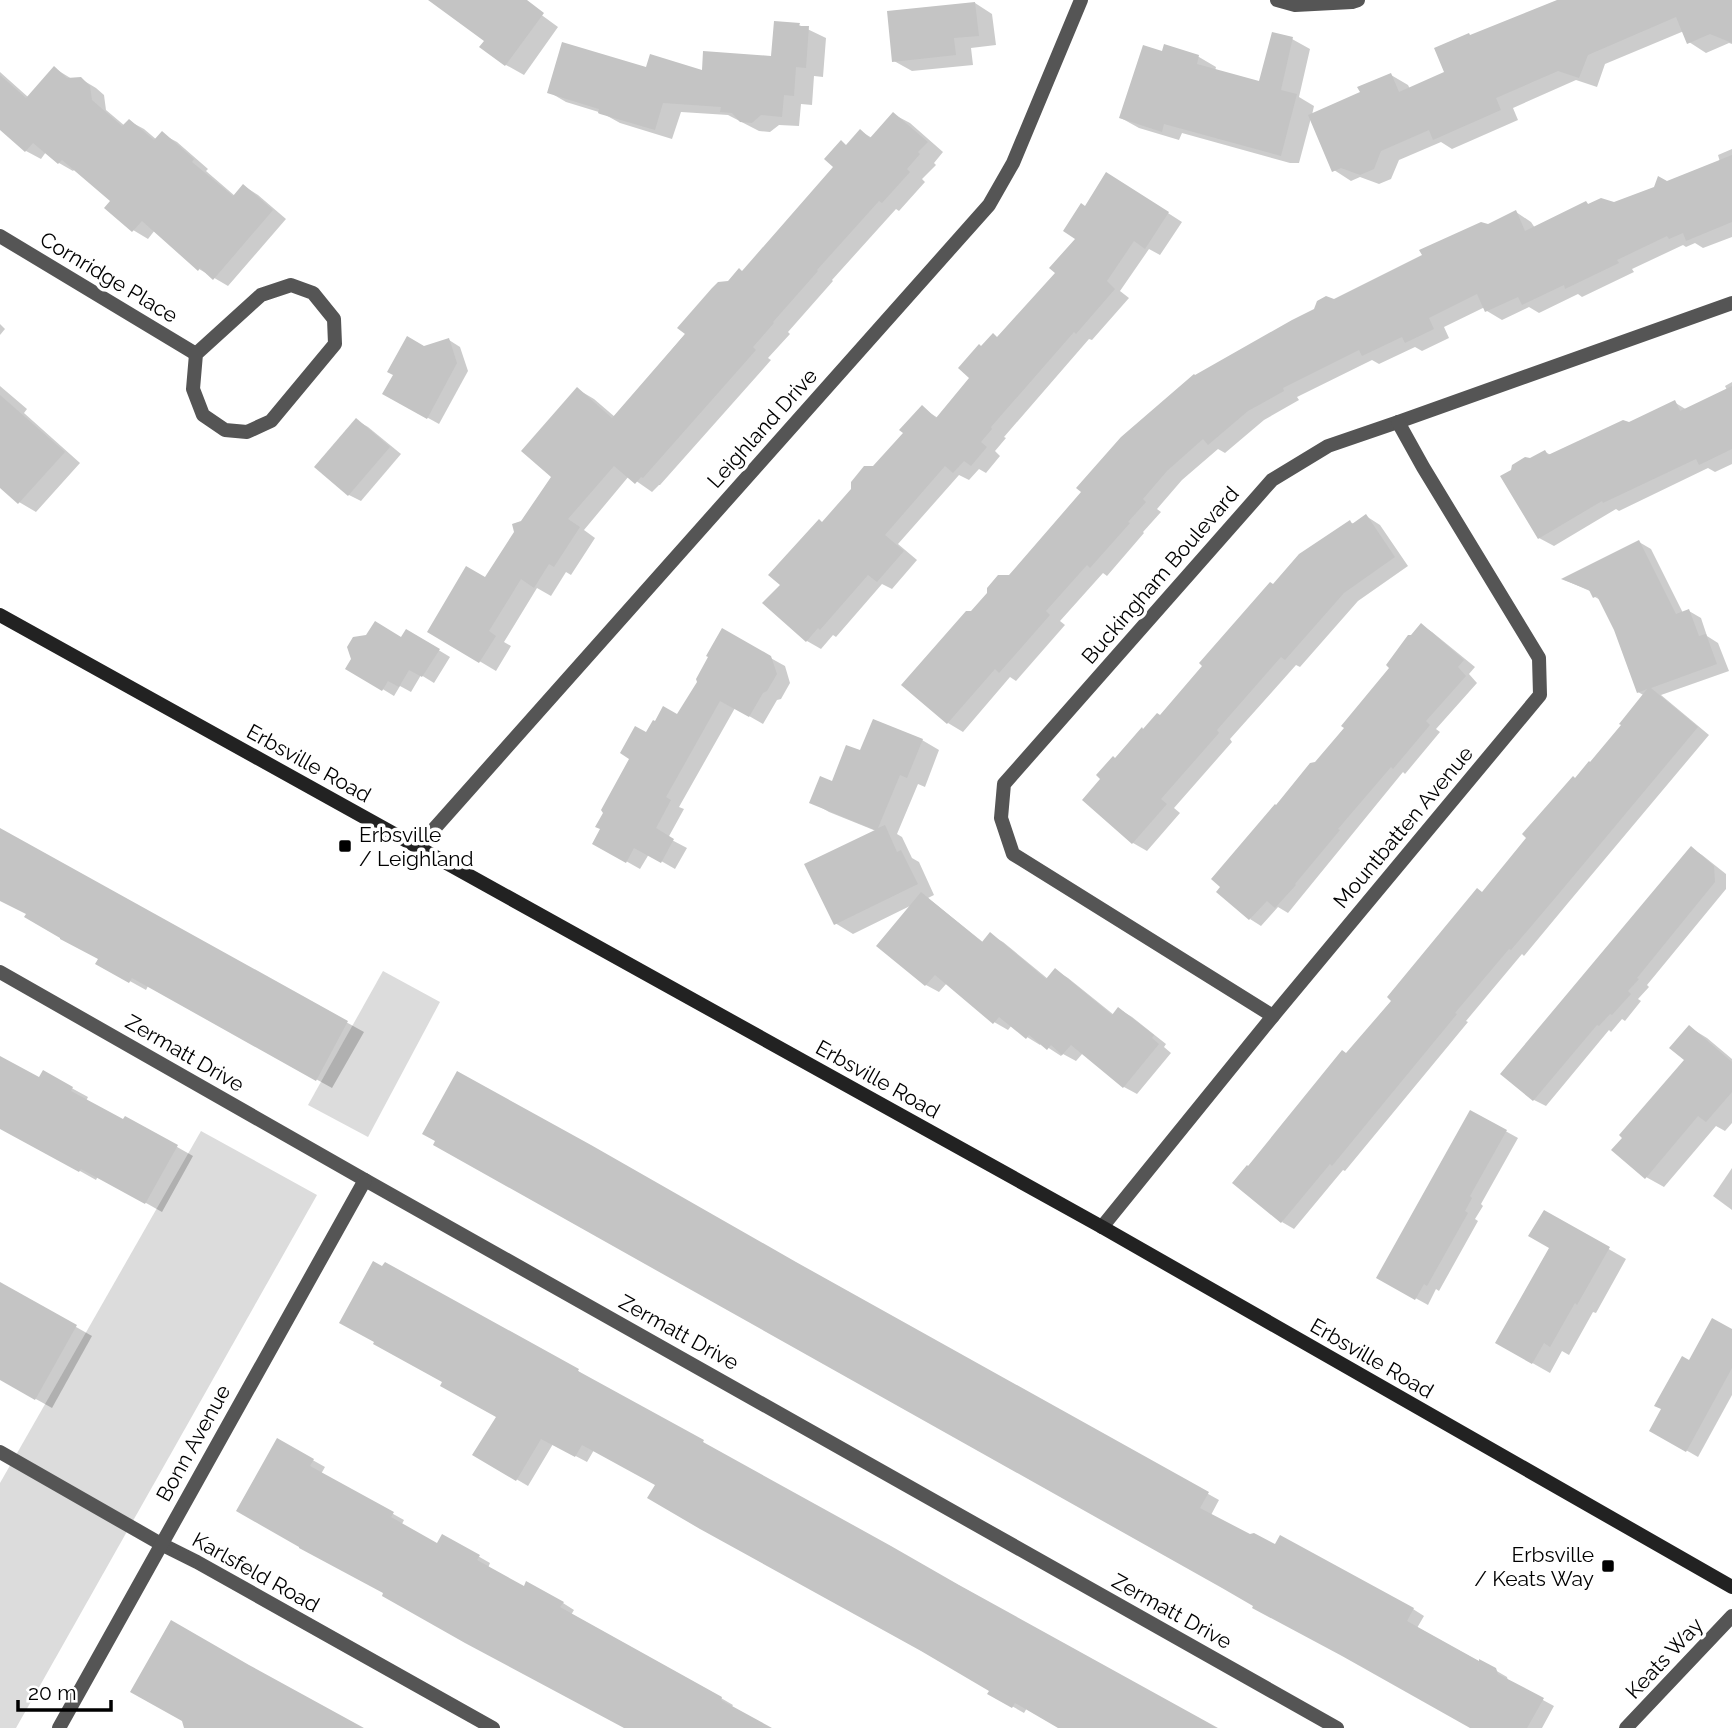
<svg xmlns="http://www.w3.org/2000/svg" width="1732" height="1728" font-family="Raleway,sans-serif">
<rect width="100%" height="100%" fill="#fff"/>
<g fill="#dcdcdc">
<path d="M383,971L440,1002L368,1137L308,1105Z"/>
<path d="M201,1131L317,1195L16,1728H0V1483Z"/>
</g>
<g fill="#0003">
<path d="M441,0H521L558,27L524,75L506,65L482,46L486,41Z"/>
<path d="M1570,0H1732V44L1729,43L1706,53L1689,42L1684,31L1605,64L1597,87L1576,80L1513,108L1518,120L1452,149L1441,142L1399,160L1391,179L1379,184L1360,177L1351,181L1334,170L1311,118L1299,163H1290L1182,133L1179,140L1139,128L1121,118L1163,53L1165,47L1199,57L1216,67L1215,71L1261,83L1292,39L1310,49L1299,97L1314,106L1312,115L1362,93L1391,75L1408,85L1410,89L1446,73L1471,36Z"/>
<path d="M975,3L992,14L996,45L971,48L973,65L912,71L894,61Z"/>
<path d="M799,25L826,38L823,77L814,76L812,105L801,104L799,126L779,125L770,132L759,131L728,115L681,112L672,139L620,123L602,113L566,102L549,92L647,70L703,73L773,58Z"/>
<path d="M54,68L72,79H81L96,88L104,95L106,110L125,126L129,121L144,129L157,140L162,134L177,142L208,169L206,171L235,196L244,186L258,195L286,219L228,286L199,269L155,230L148,239L133,230L112,201L75,169L73,171L59,163L46,152L41,159L26,151L0,127V72L28,97Z"/>
<path d="M893,114L910,123L943,152L934,163L936,165L922,179L925,182L899,211L896,209L832,280L833,281L788,332L790,334L768,358L771,360L660,485H659L652,492L629,476L584,530L595,538L571,575L566,572L551,596L537,588L504,642L511,646L496,671L429,631L486,579L553,477L577,389L594,399L615,417L729,282L743,273L836,167L847,146L860,131L872,138Z"/>
<path d="M1732,149V237L1703,248L1695,243L1686,247L1683,245L1632,269L1634,272L1582,297L1578,294L1539,313L1529,307L1502,320L1487,311L1485,307L1444,327L1449,338L1422,351L1415,347L1379,364L1372,360L1297,397L1299,400L1264,420L1225,453L1218,449L1182,480L1157,509L1161,512L1143,532L1144,533L1107,576L1103,573L1060,621L1065,625L1016,681L1010,677L963,732L948,723L972,613L1009,577L1334,301L1516,212L1531,222L1535,228L1586,203L1590,205L1615,204L1720,162L1718,155Z"/>
<path d="M1121,183L1182,222L1160,255L1149,249L1120,291L1129,298L1092,340L1089,339L1004,437L1006,438L995,451L1000,456L986,473L979,469L969,480L959,475L898,544L917,560L892,589L882,584L836,637L833,635L821,649L807,641L782,585L823,524L905,433L922,408L938,418L972,378L982,348L998,338L1057,273L1077,238L1086,208Z"/>
<path d="M0,324L5,329L0,335Z"/>
<path d="M449,340L460,347L468,371L439,424L385,394L424,348Z"/>
<path d="M1732,382V464L1715,472L1708,468L1619,511L1616,509L1554,546L1539,538L1530,460L1545,452L1551,455L1629,424L1674,402L1687,410L1727,390L1725,386Z"/>
<path d="M0,386L27,409L24,413L80,463L36,512L19,502L0,485Z"/>
<path d="M356,420L368,427L401,454L361,501L349,495L316,467Z"/>
<path d="M1366,516L1380,525L1408,566L1358,601L1300,667L1296,665L1230,739L1232,742L1174,808L1180,813L1147,851L1133,843L1116,760L1144,730L1161,717L1274,586L1350,522L1354,524Z"/>
<path d="M1639,542L1651,549L1683,613L1689,611L1701,618L1707,636L1718,643L1729,671L1661,695L1709,735L1568,903L1524,956L1522,954L1466,1021L1468,1022L1345,1171L1343,1170L1294,1229L1282,1222L1346,1055L1591,764L1645,696L1638,692L1616,629L1602,601L1595,597L1592,592L1565,580Z"/>
<path d="M1421,625L1432,632L1475,667L1469,674L1477,683L1436,729L1440,732L1405,774L1403,772L1288,913L1278,907L1261,926L1250,919L1316,764L1392,668L1412,636Z"/>
<path d="M407,631L450,657L434,683L421,675L411,692L400,686L394,696L348,668L402,639Z"/>
<path d="M722,631L785,666L790,683L781,699L777,700L763,724L735,708L679,807L684,809L668,838L687,848L675,869L649,854L640,869L594,843L647,735L677,716L699,682Z"/>
<path d="M922,740L939,750L925,787L918,784L897,834L902,837L912,858L919,862L934,895L928,898L984,943L990,935L1003,942L1048,979L1055,970L1068,978L1114,1015L1119,1009L1132,1017L1166,1044L1164,1047L1171,1053L1137,1094L1124,1087L1083,1053L1076,1061L1063,1054L1061,1056L1041,1043L1040,1045L1027,1037L1012,1025L1008,1030L994,1022L947,983L939,992L926,985L878,945L912,905L853,934L835,923L876,831L829,812L812,802L833,784L861,753Z"/>
<path d="M0,830L364,1032L332,1088L148,986L146,990L97,963L100,959L28,914L0,899Z"/>
<path d="M1691,848L1702,855L1726,874V889L1647,985L1649,987L1638,999L1641,1001L1625,1021L1622,1019L1611,1032L1609,1030L1546,1106L1534,1100L1503,1074Z"/>
<path d="M1689,1027L1707,1038L1732,1059V1123L1725,1131L1716,1126L1664,1187L1646,1177L1614,1150L1686,1060Z"/>
<path d="M0,1058L40,1079L44,1073L88,1097L86,1101L124,1122L126,1118L193,1156L162,1212L98,1176L96,1180L0,1126Z"/>
<path d="M1471,1112L1518,1138L1481,1204L1483,1206L1475,1219L1478,1221L1439,1291L1436,1289L1428,1305L1379,1278Z"/>
<path d="M435,1145L795,1264L1219,1500L1211,1515L1249,1536L1413,1609L1424,1616L1417,1628L1495,1670L1507,1677L1508,1681L1554,1706L1542,1728H1473Z"/>
<path d="M1732,1168V1210L1713,1196Z"/>
<path d="M1544,1212L1626,1259L1596,1313L1593,1312L1569,1355L1562,1351L1550,1373L1497,1343L1551,1248Z"/>
<path d="M0,1284L92,1336L52,1408L0,1379Z"/>
<path d="M1732,1331V1395L1698,1457L1651,1430L1689,1362Z"/>
<path d="M578,1371L589,1379L1214,1728H1062L1027,1708L1024,1713L1001,1700L991,1690L657,1484L594,1450L587,1462L553,1444L528,1486L474,1454Z"/>
<path d="M277,1440L325,1467L321,1474L404,1520L402,1524L438,1545L443,1536L490,1563L488,1568L524,1588L563,1603L574,1610L571,1615L721,1698L733,1705L731,1708L768,1728H626L385,1593Z"/>
</g>
<g fill="#c4c4c4">
<path d="M428,0H527L544,13L505,66L479,47L484,41Z"/>
<path d="M1557,0H1732V43L1710,34L1687,44L1676,17L1588,55L1579,78L1558,71L1496,98L1501,110L1433,140L1429,130L1381,151L1374,169L1360,175L1341,168L1332,172L1308,115L1360,92L1357,87L1391,73L1399,92L1444,72L1434,48L1469,33L1470,35Z"/>
<path d="M975,2L979,36L954,38L956,55L892,62L887,11Z"/>
<path d="M774,21L800,23L799,26H809L806,68L796,67L794,96L784,95L782,117L761,115L752,123L740,122L732,113L720,112L721,107L663,103L655,130L600,114L598,113L599,109L547,93L562,42L646,67L650,54L702,70L703,51L771,56Z"/>
<path d="M1272,32L1293,37L1281,90L1297,94L1281,156L1164,124L1162,132L1119,118L1143,45L1162,51L1164,44L1199,55L1197,64L1259,81Z"/>
<path d="M54,66L67,78L81,77L90,86L92,100L122,126L129,119L154,140L162,131L194,159L192,162L233,196L243,184L273,210L213,280L200,268L198,271L142,221L132,232L104,208L110,201L62,160L58,164L33,143L25,152L0,130V75L26,98Z"/>
<path d="M893,112L928,142L918,152L920,154L907,169L910,172L882,203L879,201L817,270L818,271L773,322L774,323L753,347L756,350L643,478L641,477L635,484L614,466L568,519L580,527L554,567L549,564L534,588L521,579L489,631L496,636L479,663L427,632L466,566L485,577L514,532L512,524L521,521L551,477L521,451L577,387L612,418L685,334L677,328L712,288L718,282L728,281L739,268L742,271L833,167L824,159L841,140L846,145L860,129L870,138Z"/>
<path d="M1732,155V222L1686,241L1683,233L1669,239L1667,236L1617,260L1619,263L1565,289L1564,285L1522,305L1518,297L1485,312L1477,294L1429,318L1434,329L1405,343L1402,337L1362,356L1359,350L1283,388L1284,391L1248,411L1208,445L1203,439L1167,471L1143,499L1146,502L1128,522L1130,523L1090,568L1087,565L1046,611L1050,615L999,673L995,669L947,724L901,685L966,611H971L987,593V588L998,575H1009L1081,492L1076,488L1121,437L1194,374L1195,375L1292,320L1314,309L1317,301L1326,296L1334,299L1422,255L1419,250L1481,222L1488,224L1516,210L1525,231L1586,201L1588,204L1601,198L1614,202L1654,187L1658,176L1667,181Z"/>
<path d="M1106,172L1169,212L1145,249L1134,241L1107,281L1115,289L1076,334L1074,332L991,427L992,429L981,442L987,447L971,466L964,461L953,473L945,466L885,535L904,551L877,582L868,575L820,630L818,628L806,642L762,603L780,585L768,575L819,519L822,522L851,489V482L864,466H873L903,433L899,430L922,405L936,418L969,378L958,368L979,344L981,346L993,333L997,337L1055,273L1049,268L1075,239L1063,231L1081,203L1085,206Z"/>
<path d="M407,336L424,346L449,338L457,363L427,419L382,394L393,375L387,372Z"/>
<path d="M1732,386V449L1699,465L1696,459L1603,503L1602,501L1538,539L1500,476L1511,470L1512,465L1525,457L1530,458L1545,450L1548,455L1623,420L1629,422L1675,400L1680,411Z"/>
<path d="M0,395L65,452L18,504L0,488Z"/>
<path d="M356,418L390,447L348,496L314,467Z"/>
<path d="M1366,514L1395,557L1344,593L1285,660L1281,657L1217,730L1219,733L1161,799L1167,804L1132,844L1082,800L1100,779L1096,775L1113,756L1115,758L1142,727L1143,729L1157,713L1160,715L1202,666L1199,663L1270,582L1273,584L1299,554L1350,520L1352,524Z"/>
<path d="M1639,540L1676,614L1689,609L1699,636L1706,634L1717,664L1651,688L1698,727L1556,897L1511,950L1509,949L1455,1013L1457,1014L1364,1127L1332,1166L1330,1164L1281,1223L1232,1183L1247,1165L1248,1166L1342,1050L1346,1053L1391,1001L1387,997L1477,888L1482,892L1526,838L1522,834L1573,776L1575,778L1589,761L1590,762L1621,725L1619,724L1647,689L1637,693L1614,630L1597,596L1593,598L1589,590L1561,579Z"/>
<path d="M375,621L401,637L406,629L440,649L422,677L409,670L399,687L388,681L382,691L345,669L351,659L347,647L353,637L366,635Z"/>
<path d="M1421,623L1464,660L1458,667L1466,676L1426,721L1430,725L1393,769L1391,767L1338,829L1340,830L1295,884L1296,885L1275,908L1267,901L1249,920L1216,892L1220,887L1211,879L1275,804L1276,805L1310,763L1315,762L1344,728L1341,726L1389,668L1386,665L1408,635H1411Z"/>
<path d="M722,628L771,656L777,674L767,691L763,693L749,717L720,701L666,797L671,800L656,828L674,839L661,863L634,848L626,863L592,844L600,829L595,827L603,813L601,810L629,759L620,753L635,726L646,732L653,720L655,721L663,706L677,714L697,682L696,679L708,657L706,656Z"/>
<path d="M873,719L923,739L907,778L900,775L878,828L885,825L897,852L901,850L918,884L834,925L804,864L875,830L809,803L820,776L832,781L846,745L860,750Z"/>
<path d="M0,828L348,1021L316,1081L132,978L129,983L95,964L98,959L60,939V938L24,917L26,914L0,901Z"/>
<path d="M1691,846L1714,866L1715,882L1637,978L1639,979L1628,991L1631,994L1612,1015L1610,1014L1599,1026L1597,1025L1533,1101L1500,1074Z"/>
<path d="M921,892L982,942L990,932L1046,979L1055,968L1112,1015L1118,1007L1154,1035L1152,1038L1159,1044L1123,1088L1071,1045L1062,1055L1051,1045L1047,1050L1029,1035L1026,1039L999,1017L993,1024L935,975L925,986L876,946Z"/>
<path d="M1689,1025L1732,1062V1092L1706,1122L1698,1116L1645,1179L1611,1150L1622,1138L1619,1135L1684,1060L1669,1048Z"/>
<path d="M0,1056L39,1077L43,1070L73,1087L71,1091L123,1119L125,1116L178,1145L145,1204L81,1169L79,1172L0,1129Z"/>
<path d="M457,1071L591,1145L796,1262L1209,1492L1200,1508L1250,1534L1254,1533L1275,1544L1280,1535L1414,1608L1407,1621L1479,1661V1659L1496,1668L1498,1674L1544,1698L1527,1728H1470L1342,1656L1252,1608L1253,1606L1222,1588L433,1145L435,1141L422,1134Z"/>
<path d="M1470,1110L1507,1130L1470,1196L1472,1198L1465,1211L1468,1213L1427,1286L1424,1284L1415,1300L1376,1278Z"/>
<path d="M1544,1210L1610,1247L1577,1305L1575,1303L1550,1347L1544,1343L1532,1364L1495,1343L1549,1248L1528,1236Z"/>
<path d="M373,1261L382,1266L385,1262L579,1369L578,1371L704,1440L703,1442L891,1546L959,1585L1218,1728H1058L1015,1703L1012,1708L987,1694L989,1691L921,1651L700,1529L647,1498L655,1485L582,1445L575,1457L541,1439L516,1481L472,1455L496,1417L440,1386L442,1382L373,1344L374,1342L339,1323Z"/>
<path d="M0,1282L77,1325L35,1400L0,1380Z"/>
<path d="M1712,1318L1732,1329V1368L1686,1452L1649,1431L1661,1409L1654,1406L1682,1356L1689,1360Z"/>
<path d="M277,1438L314,1459L310,1466L394,1512L391,1517L437,1543L442,1534L480,1555L477,1560L524,1586L526,1581L564,1602L560,1607L722,1697L721,1700L772,1728H624L465,1643L382,1596L383,1593L299,1548V1547L236,1511Z"/>
<path d="M171,1620L249,1665L364,1728H184L182,1721L130,1692Z"/>
</g>
<g fill="none" stroke-linecap="round" stroke-linejoin="round">
<g stroke="#555" stroke-width="14">
<path d="M1277,0L1295,5L1352,2L1358,0"/>
<path d="M0,236L196,354"/>
<path d="M291,285L313,293L334,319L335,344L271,421L247,432L225,430L203,415L193,389L196,354L261,295Z"/>
<path d="M418,847L989,205L1013,163L1081,0"/>
<path d="M0,972L365,1180L1337,1728"/>
<path d="M1273,1016L1013,854L1001,818L1004,784L1272,480L1328,446L1398,422L1732,303"/>
<path d="M1102,1227L1273,1016L1540,695L1539,658L1423,467L1398,422"/>
<path d="M0,1452L161,1544L197,1562L493,1728"/>
<path d="M59,1728L365,1180"/>
</g>
<path stroke="#555" stroke-width="14" d="M1626,1728L1732,1616"/>
<path stroke="#222" stroke-width="14" d="M0,615L1102,1227L1732,1587"/>
</g>
<g fill="#000" stroke="#fff" stroke-width="2.5">
<rect x="338" y="839" width="14" height="14" rx="3.5"/>
<rect x="1601" y="1559" width="14" height="14" rx="3.5"/>
</g>
<g text-anchor="middle" dominant-baseline="central" stroke-width="7" stroke-linejoin="round" paint-order="stroke">
<g font-size="21" fill="#000" stroke="#fff">
<text transform="translate(109 277) rotate(31)">Cornridge Place</text>
<text transform="translate(762 428) rotate(-48)">Leighland Drive</text>
<text transform="translate(1160 575) rotate(-49)">Buckingham Boulevard</text>
<text transform="translate(309 763) rotate(29)">Erbsville Road</text>
<text transform="translate(1403 827) rotate(-50)">Mountbatten Avenue</text>
<text transform="translate(185 1053) rotate(30)">Zermatt Drive</text>
<text transform="translate(878 1079) rotate(29)">Erbsville Road</text>
<text transform="translate(679 1332) rotate(29)">Zermatt Drive</text>
<text transform="translate(1372 1358) rotate(30)">Erbsville Road</text>
<text transform="translate(193 1443) rotate(-61)">Bonn Avenue</text>
<text transform="translate(256 1572) rotate(29)">Karlsfeld Road</text>
<text transform="translate(1172 1611) rotate(29)">Zermatt Drive</text>
<text transform="translate(1664 1658) rotate(-47)">Keats Way</text>
</g>
<g font-size="21" fill="#000" stroke="#fff" text-anchor="start">
<text x="359" y="834">Erbsville<tspan x="359" dy="24">/ Leighland</tspan></text>
<text x="1594" y="1554" text-anchor="end">Erbsville<tspan x="1594" dy="24">/ Keats Way</tspan></text>
</g>
</g>
<path d="M18 1700v10h93v-10" fill="none" stroke="#000000" stroke-width="3.5"/>
<text x="28" y="1700" font-size="21" fill="#000000" stroke="#ffffff" stroke-width="5" paint-order="stroke">20 m</text>
</svg>
